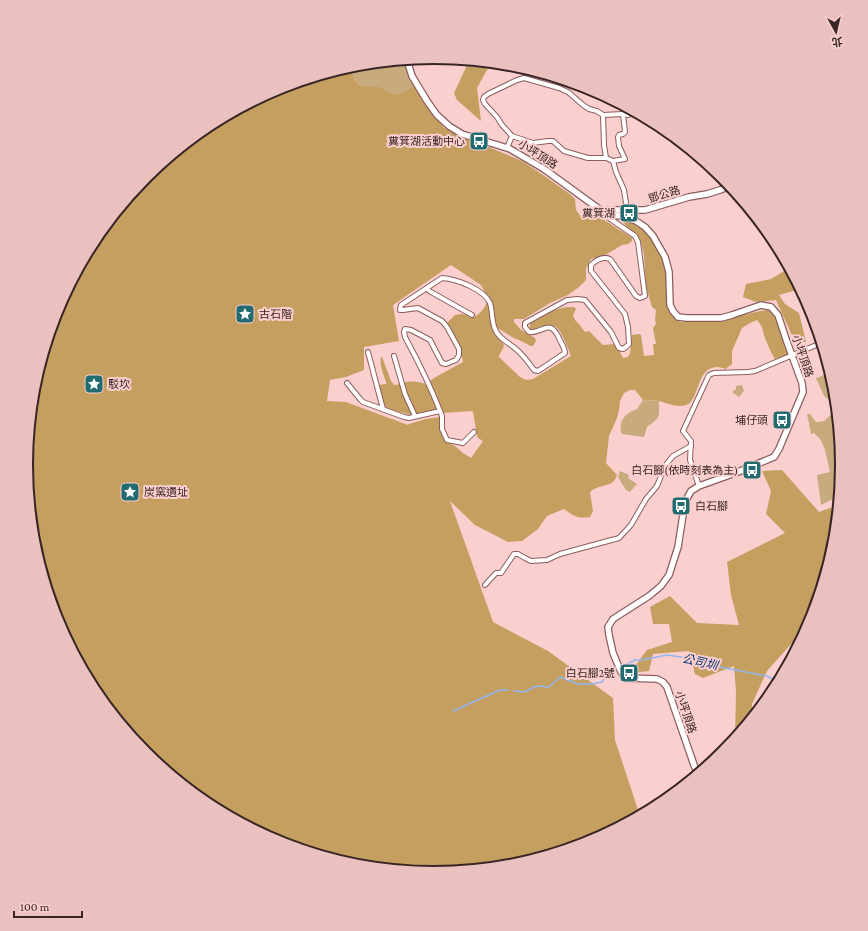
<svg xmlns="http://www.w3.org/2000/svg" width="868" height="931" font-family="'Crimson Pro','Noto Sans TC',serif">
<rect width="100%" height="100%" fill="#facfce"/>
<g fill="#c7ab7d">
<path d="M377,63L388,69L407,65L415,85L397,95L378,88L360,86C354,80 352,75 351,66Z"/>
<path d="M830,373L834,386L842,466L839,496L821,505L817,475L830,472L825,450L821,440L814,433L811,434L807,414H810L816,422L824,421L835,411L832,402L824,396L816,378Z"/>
<path d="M742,385L744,391L739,397L732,392L736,389V386Z"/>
<path d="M643,400L659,401C659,418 661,417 647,427L644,437L622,434C617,422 626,412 637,409Z"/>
<path d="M620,471L629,475L628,478L637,484L630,492L626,490L618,477Z"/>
</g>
<g fill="#c49f60" fill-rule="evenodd">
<path d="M405,60L407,65L388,69L377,63Z"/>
<path d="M469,61L514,65L551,77L537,76L488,68L477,88L481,121L457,100L454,93Z"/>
<path d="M351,66C352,75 354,80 360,86L378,87L397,95L415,85L429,109L444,128L522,161L546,177L571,195L575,199L576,210L582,218L595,214L632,238V241L628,244L622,245L607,254L591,259L586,269V280L579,287L568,295L550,303L524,319H514V322L520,329L535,338L536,341L533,346H530C524,341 516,340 509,335C505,333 502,330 497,328L494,333L504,345C503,350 500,352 499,357L520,377L526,380L533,379L571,356C569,350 561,330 556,327C549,324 539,326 533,330L530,329C529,326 530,324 532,321C545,314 559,306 574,307L576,309L573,315L575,320L579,324L585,332L589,331L603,345L616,344L623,358L628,357L630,353L631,346L632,335L639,334L641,335L644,356L654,355L653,344H656L653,328L656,324L655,319L656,310L652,307L646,287L644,255L641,242L637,234L630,230L622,221V219C630,221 638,224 645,230C653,237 664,261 666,271C671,292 657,306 680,322L724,320L760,311L768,310L772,313L777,321L788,355L775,359C771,353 768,345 765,338C762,330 764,328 757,320L750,323L742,328L732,351V364L726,369C723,368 720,367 717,367C695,368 700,401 686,405C677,408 667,403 659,401C654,400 648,400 643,400L635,390H630L624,393L620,401L619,410L617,418L609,436L606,463L617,475C616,477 615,480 614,481C608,487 597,485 590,492L593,511L590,517C577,519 574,516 564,509L547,516L538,529L522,541L508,542L475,525L450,501L493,622L548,651L613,698L615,740L639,813L613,828L614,830L590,843L513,866L434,873L354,866L278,842L207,805L145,754L95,692L57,621L34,545L26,465L34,386L57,309L95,239L146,177L208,126L278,88ZM451,265L481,285L488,298C486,306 482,313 474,317L462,314L455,315L447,323C455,335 461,348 463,362L434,378L426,384C418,382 414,381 406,382C402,383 398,385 394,385L391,381L382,357H381C379,365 384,375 386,382V384L378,385L384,403L387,408L395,411L412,415L441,409L443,413L472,411L473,412L477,436L478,438L483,441L471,458L463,453L455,446L445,441L441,419L439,417L426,419L409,424L408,425L346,402L327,401L330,380L346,377L364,370V347L399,341L393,305Z"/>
<path d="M789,268L800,289L779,295L785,304L799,313L806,342H795L776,300L756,302L743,297L746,284L771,279Z"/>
<path d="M782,470L819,512L838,505L834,545L811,622L802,638L792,643L767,671L752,704V718L735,738L736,692L734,666L703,678L695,674L689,651L653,654L649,671L630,673L647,650L672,642L669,624H653L650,607L670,596L697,623L739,625L731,595L727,562L785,533L766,514L771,491L762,471Z"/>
</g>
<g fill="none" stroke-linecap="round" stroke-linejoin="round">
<g stroke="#92b6f0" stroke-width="1.5">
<path d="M622,667L635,660H641L667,655L695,659L704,664L767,676L778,682"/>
<path d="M514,691L524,692L537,686L549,687L560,677L578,684H591L602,682L607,675L617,670"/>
<path d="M453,711L500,690H508"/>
</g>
<defs>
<g id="street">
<path d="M603,115L604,145L606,158"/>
<path d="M512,136L533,143L548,141H553L564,151L588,158H606L613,161L625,159L619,146L618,137L619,135L623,134L625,132L623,114"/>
<path d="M507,148L512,136L502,125L497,117L485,104L483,100L484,97L488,94L517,80L524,78L559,88L568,92L583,105L589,109L597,111L603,115L623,114L628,115L633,112"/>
<path d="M613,161L616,172L624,190L627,210"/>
<path d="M427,289L431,292L472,315"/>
<path d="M368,352L383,409"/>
<path d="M394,356L405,394L415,416"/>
<path d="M347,383L360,399L363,402L404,417L409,418L440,411C430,385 418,361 405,337L404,332L405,329L411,330L430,340L442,363L446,364L456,360L459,355V349L447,327L442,321L418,308L403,310H400L401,305L442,278C456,279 484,289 490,303C493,312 491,325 497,333C502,340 510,344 516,349C523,355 529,363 534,370L538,371L565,353C565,348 561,343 559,338C549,317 543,334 529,332L525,327V323L567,300L578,299L585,300L611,332L619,348L623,349L626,347L629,344L628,327L625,314L591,271V265C596,260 603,256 610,259L636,296L640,298L645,296L638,242L635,236L609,218L606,214"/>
<path d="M440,411L442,416V429L447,440L463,443L474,432"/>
<path d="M699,486L690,460L691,441L683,431L707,379L709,375L714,373L748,372L755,371L821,343"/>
<path d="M485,585L496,573H501L514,554H518L525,558L531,561L547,560L560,554L619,538L631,525L646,499L657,486L665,466L673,456L691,446"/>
</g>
<g id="secondary">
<path d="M407,60L412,76L427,101L437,115L449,126L462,134L510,149L544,169L606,214L620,216L636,221L645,227L653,236L665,257L669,272L670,305L673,311L678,317L687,318H721L732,315L761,305L771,307L778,315L787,342L802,383L803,392L779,449L774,457L738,472L699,486L691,491L685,502L678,547L669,575L661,586L649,596L613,619L608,627L609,635L613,653L621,672L626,678L657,679L663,682L667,687L694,765L698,774"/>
<path d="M602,211L608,210H645L689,197L707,194L720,190L730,186"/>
</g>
</defs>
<use href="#street" stroke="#8c5d5d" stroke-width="6"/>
<use href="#secondary" stroke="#8c5d5d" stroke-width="8"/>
<use href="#street" stroke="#fff" stroke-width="4"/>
<use href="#secondary" stroke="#fff" stroke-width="5.5"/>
</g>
<defs>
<symbol id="bus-square" viewBox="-11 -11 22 22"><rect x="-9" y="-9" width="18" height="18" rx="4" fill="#206c70" stroke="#facfce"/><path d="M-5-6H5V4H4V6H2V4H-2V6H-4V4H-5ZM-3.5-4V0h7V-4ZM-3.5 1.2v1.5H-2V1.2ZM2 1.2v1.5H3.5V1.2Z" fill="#fff"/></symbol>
<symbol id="sight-square" viewBox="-11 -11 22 22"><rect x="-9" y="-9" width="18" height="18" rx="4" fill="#206c70" stroke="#facfce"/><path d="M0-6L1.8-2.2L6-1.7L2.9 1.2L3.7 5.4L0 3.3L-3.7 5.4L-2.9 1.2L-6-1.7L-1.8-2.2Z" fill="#fff"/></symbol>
</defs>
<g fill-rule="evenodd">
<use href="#bus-square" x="468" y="130" width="22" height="22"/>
<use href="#bus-square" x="618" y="202" width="22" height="22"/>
<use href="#sight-square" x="234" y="303" width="22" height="22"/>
<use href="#sight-square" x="83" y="373" width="22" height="22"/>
<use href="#bus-square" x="771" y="409" width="22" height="22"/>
<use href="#bus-square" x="741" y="459" width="22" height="22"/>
<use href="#sight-square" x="119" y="481" width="22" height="22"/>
<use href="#bus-square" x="670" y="495" width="22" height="22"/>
<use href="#bus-square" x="618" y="662" width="22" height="22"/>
</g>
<g text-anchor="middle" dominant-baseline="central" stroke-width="4" stroke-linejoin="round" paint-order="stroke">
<g font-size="11" fill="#392525" stroke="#facfce" text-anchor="end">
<text x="465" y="141">糞箕湖活動中心</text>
<text x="615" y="213">糞箕湖</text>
<text x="259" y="314" text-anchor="start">古石階</text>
<text x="108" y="384" text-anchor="start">駁坎</text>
<text x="768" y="420">埔仔頭</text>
<text x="738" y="470">白石腳(依時刻表為主)</text>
<text x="144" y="492" text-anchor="start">炭窯遺址</text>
<text x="695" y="506" text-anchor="start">白石腳</text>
<text x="615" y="673">白石腳2號</text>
</g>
<g font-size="11" fill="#392525" stroke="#facfce">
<text transform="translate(538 154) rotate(32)">小坪頂路</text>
<text transform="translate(664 194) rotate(-17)">鄧公路</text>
<text transform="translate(803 356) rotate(71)">小坪頂路</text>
<text transform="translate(686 712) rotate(71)">小坪頂路</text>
</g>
<g font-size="12" font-style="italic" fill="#0b3678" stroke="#facfce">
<text transform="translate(700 662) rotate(12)">公司圳</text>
</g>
</g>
<path d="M0 0H868V931H0ZM33 465a401 401 0 1 1 802 0a401 401 0 1 1-802 0Z" fill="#ebc1c0" fill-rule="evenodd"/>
<path fill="none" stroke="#392525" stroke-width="2" d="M33 465a401 401 0 1 1 802 0a401 401 0 1 1-802 0Z"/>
<g transform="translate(836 32) rotate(172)" stroke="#facfce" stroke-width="3" paint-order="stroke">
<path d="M0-3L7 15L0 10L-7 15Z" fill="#392525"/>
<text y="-6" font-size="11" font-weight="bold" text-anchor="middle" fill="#392525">北</text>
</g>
<path d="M14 911v6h68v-6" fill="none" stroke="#392525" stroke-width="2"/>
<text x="20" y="911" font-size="12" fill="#392525" stroke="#facfce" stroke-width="3" paint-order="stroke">100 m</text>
</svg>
